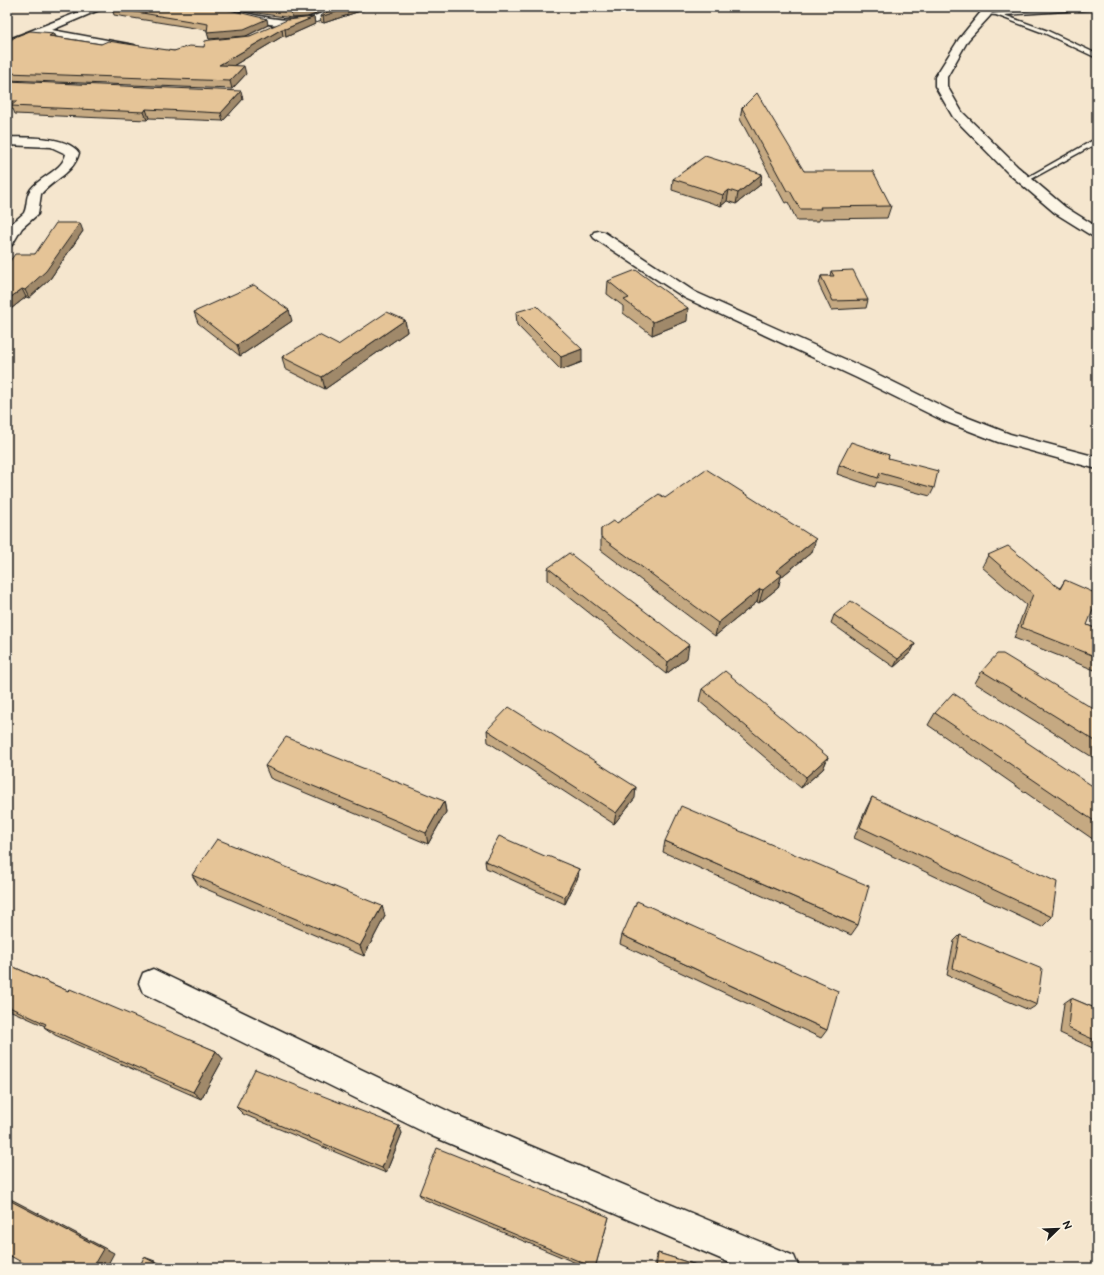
<svg xmlns="http://www.w3.org/2000/svg" width="1104" height="1275" font-family="'Balsamiq Sans',sans-serif">
<rect width="100%" height="100%" fill="#f5e6ce"/>
<filter id="ink" filterUnits="userSpaceOnUse"><feTurbulence type="fractalNoise" baseFrequency=".025" numOctaves="2"/><feDisplacementMap in="SourceGraphic" scale="8" xChannelSelector="R" yChannelSelector="G"/><feConvolveMatrix kernelMatrix="1 2 1 2 8 2 1 2 1" color-interpolation-filters="sRGB"/></filter>
<g filter="url(#ink)">
<g fill="none" stroke-linecap="round" stroke-linejoin="round">
<defs>
<g id="lane">
<path d="M1097,7V9L1004,15L1048,31L1097,54V58L1044,33L996,15L983,14Z"/>
<path d="M1097,138V143L1026,182L1021,181Z"/>
</g>
<g id="street">
<path d="M92,7H106L52,30L134,45L139,48L138,50L134,51L41,34L7,47V40Z"/>
<path d="M203,7C233,7 262,20 292,20C315,20 327,7 349,7C345,11 338,13 333,16C291,36 247,20 204,9Z"/>
<path d="M985,7H995L990,16L968,40L947,77V86L962,112L1018,167L1065,207L1097,227V237L1092,236L1055,213L1008,173L953,117L935,86V77L959,39Z"/>
<path d="M7,137C26,138 67,135 79,153C74,173 54,179 41,194L38,214L22,228L12,245L7,246C7,222 8,228 24,213C28,205 25,197 31,189C41,176 62,171 66,154L51,147L7,145Z"/>
<path d="M599,231L604,232L695,292L869,370L956,413L1010,434L1097,457V469L998,442L944,421L857,378L685,298L594,238L592,235L594,232Z"/>
<path d="M153,969L454,1114L794,1256L799,1268H742L432,1136L143,993L139,983L143,973Z"/>
</g>
</defs>
<use href="#lane" stroke="#1c1c1c" stroke-width="3"/>
<use href="#street" stroke="#1c1c1c" stroke-width="3"/>
<use href="#lane" fill="#fcf5e5" fill-rule="evenodd"/>
<use href="#street" fill="#fcf5e5" fill-rule="evenodd"/>
</g>
<g fill="#c5a982" stroke="#1c1c1c">
<path d="M113,7H372L324,23L321,22L320,16L334,8L307,17L292,18L222,8L268,25L246,36L209,39L207,30L114,15L112,8Z"/>
<path d="M314,17L315,24L286,37L283,36L233,66L246,74L232,89L7,80V42L54,33L56,37L101,44L174,51L204,47L250,36Z"/>
<path d="M7,81L243,99L223,121L149,118L147,120L15,114L13,109L7,110Z"/>
<path d="M742,108L804,171L891,206L887,218L819,219V221H797L788,202L785,203L740,119Z"/>
<path d="M762,174L760,185L736,204L727,201L721,206L672,190L673,179Z"/>
<path d="M83,231L50,279L29,298L26,297L7,312V265L35,254Z"/>
<path d="M831,271L868,300L866,308L831,310L819,285L821,276H830Z"/>
<path d="M608,281L687,321L652,335L623,313V306L607,294Z"/>
<path d="M194,312L292,321L240,356L198,323Z"/>
<path d="M516,312L582,362L561,370L517,325Z"/>
<path d="M405,320L407,332L325,389L285,369L282,357L338,345Z"/>
<path d="M889,455L888,458L934,488L930,496L877,482L875,487L837,474L839,465Z"/>
<path d="M665,498L812,552L781,577L778,588L759,603L757,602L715,636L601,550V529L617,523Z"/>
<path d="M988,555L1060,588L1065,580L1087,625L1097,629V671L1014,638L1026,605L982,567Z"/>
<path d="M548,568L687,658L666,674L548,580Z"/>
<path d="M834,615L915,644L911,652L894,667L831,623Z"/>
<path d="M982,671L1097,711V760L975,683Z"/>
<path d="M702,689L828,757L823,769L801,788L699,701Z"/>
<path d="M935,713L1097,789V842L928,725Z"/>
<path d="M487,730L635,798L614,824L488,742Z"/>
<path d="M265,766L444,801L446,812L428,844L270,778Z"/>
<path d="M872,797L1052,917L1042,927L854,838L866,809Z"/>
<path d="M665,841L858,925L851,935L663,852Z"/>
<path d="M547,857L579,869L578,877L565,904L486,868L485,861Z"/>
<path d="M192,875L382,906L385,916L364,956L199,886Z"/>
<path d="M622,935L827,1030L821,1038L620,944Z"/>
<path d="M960,935L1037,1005L1029,1010L947,975L954,941Z"/>
<path d="M7,964L68,991L216,1051L223,1059L201,1099L55,1035L44,1027L45,1026L7,1009Z"/>
<path d="M1071,998L1097,1009V1050L1060,1033L1064,1003Z"/>
<path d="M236,1107L402,1133L386,1173L243,1114Z"/>
<path d="M419,1194L609,1217L595,1268H588L423,1199Z"/>
<path d="M658,1253L706,1268H654L656,1256Z"/>
</g>
<g fill="#a0896a" stroke="#1c1c1c">
<path d="M7,7H11L7,10Z"/>
<path d="M315,7H338L307,17L292,18L291,12Z"/>
<path d="M351,7H372L324,23L323,16Z"/>
<path d="M314,17L315,24L286,37L285,29Z"/>
<path d="M267,19L268,25L246,36L209,39L207,32Z"/>
<path d="M282,29L283,36L221,73L219,65Z"/>
<path d="M54,33L57,41L49,36Z"/>
<path d="M244,66L246,74L232,89L230,81Z"/>
<path d="M241,91L243,99L223,121L221,113Z"/>
<path d="M146,109L149,118L147,120L144,112Z"/>
<path d="M762,174L760,185L736,204L738,193Z"/>
<path d="M729,190L727,201L721,206L723,195Z"/>
<path d="M80,223L83,231L50,279L29,298L25,290Z"/>
<path d="M22,289L26,297L7,312V300Z"/>
<path d="M688,308L687,321L652,335L653,322Z"/>
<path d="M289,310L292,321L240,356L237,345Z"/>
<path d="M405,320L407,332L325,389L322,377Z"/>
<path d="M582,349V362L561,370V357Z"/>
<path d="M816,539L812,552L781,577L778,588L759,603L763,590L776,571Z"/>
<path d="M760,589L757,602L715,636L718,623Z"/>
<path d="M915,644L911,652L894,667L898,659Z"/>
<path d="M689,645L687,658L666,674L668,662Z"/>
<path d="M828,757L823,769L801,788L806,777Z"/>
<path d="M636,787L635,798L614,824L616,813Z"/>
<path d="M444,801L446,812L428,844L426,833Z"/>
<path d="M579,869L578,877L565,904V897Z"/>
<path d="M382,906L385,916L364,956L360,946Z"/>
<path d="M216,1051L223,1059L201,1099L193,1092Z"/>
<path d="M399,1126L402,1133L386,1173L382,1168Z"/>
<path d="M7,1197L114,1253L106,1268H92L7,1199Z"/>
<path d="M144,1257L155,1261L169,1268H165Z"/>
</g>
<g fill="#e5c497" stroke="#1c1c1c">
<path d="M113,7H217L267,19L244,29L207,32L208,24L112,8Z"/>
<path d="M259,7H315L306,10L291,12Z"/>
<path d="M336,7H351L323,16H320Z"/>
<path d="M314,17L285,29H282L219,65L244,66L230,81L7,73V42L17,36L30,31L54,33L49,36L101,44L108,41L174,51L189,46L204,47L205,41L210,40L250,36L287,20Z"/>
<path d="M7,81L241,91L221,113L146,109L144,112L11,106L17,101H7Z"/>
<path d="M757,93L804,171H873L891,206L820,207L821,209H800L790,191H787L742,108Z"/>
<path d="M705,156L762,174L738,193L729,190L723,195L673,179Z"/>
<path d="M56,223H80L46,271L25,290L22,289L7,300V265L15,254H35Z"/>
<path d="M636,270L688,308L653,322L624,300L629,298L608,281Z"/>
<path d="M853,270L868,300L833,301L821,276H834L831,271Z"/>
<path d="M254,285L289,310L237,345L194,312Z"/>
<path d="M537,306L582,349L561,357L516,312Z"/>
<path d="M387,312L405,320L322,377L282,357L319,335L338,345Z"/>
<path d="M851,442L889,455L888,458L938,471L934,488L880,473L878,478L839,465Z"/>
<path d="M706,469L816,539L776,571L782,575L763,590L760,589L718,623L601,537V529L613,521L617,523L659,494L665,498Z"/>
<path d="M1008,546L1060,589L1065,580L1097,594V600L1087,625L1097,629V657L1021,627L1033,594L988,555Z"/>
<path d="M569,553L689,645L668,662L548,568Z"/>
<path d="M851,601L915,644L898,659L834,615Z"/>
<path d="M997,654H1003L1097,711V742L982,671Z"/>
<path d="M725,671L828,757L806,777L702,689Z"/>
<path d="M953,693L1097,789V823L935,713Z"/>
<path d="M509,707L636,787L616,813L487,730Z"/>
<path d="M286,737L444,801L426,833L265,766Z"/>
<path d="M872,797L1057,882L1052,917L860,827Z"/>
<path d="M681,806L869,886L858,925L665,841Z"/>
<path d="M499,836L547,857L548,856L579,869L565,897L485,861Z"/>
<path d="M217,839L382,906L360,946L192,875Z"/>
<path d="M637,901L838,991L827,1030L622,935Z"/>
<path d="M960,935L1042,969L1037,1005L953,968Z"/>
<path d="M7,964L68,991L70,989L216,1051L193,1092L44,1027L46,1024L7,1006Z"/>
<path d="M1071,998L1097,1009V1041L1068,1028Z"/>
<path d="M255,1069L399,1126L382,1168L236,1107Z"/>
<path d="M437,1148L609,1217L595,1268L419,1194Z"/>
<path d="M7,1199L103,1249L92,1268H32L7,1254Z"/>
<path d="M658,1253L706,1268H656Z"/>
<path d="M144,1257L165,1268H139Z"/>
</g>
</g>
<rect width="1104" height="1275" fill="none" stroke="#fcf5e5" stroke-width="24"/>
<rect x="12" y="12" width="1080" height="1251" fill="none" stroke="#1c1c1c" stroke-width="1.5" filter="url(#ink)"/>
<g transform="translate(1058 1229) rotate(67)" stroke="#fcf5e5" stroke-width="3" paint-order="stroke">
<path d="M0-3L7 15L0 10L-7 15Z" fill="#1c1c1c"/>
<text y="-6" font-size="11" font-weight="bold" text-anchor="middle" fill="#1c1c1c">N</text>
</g>
</svg>
